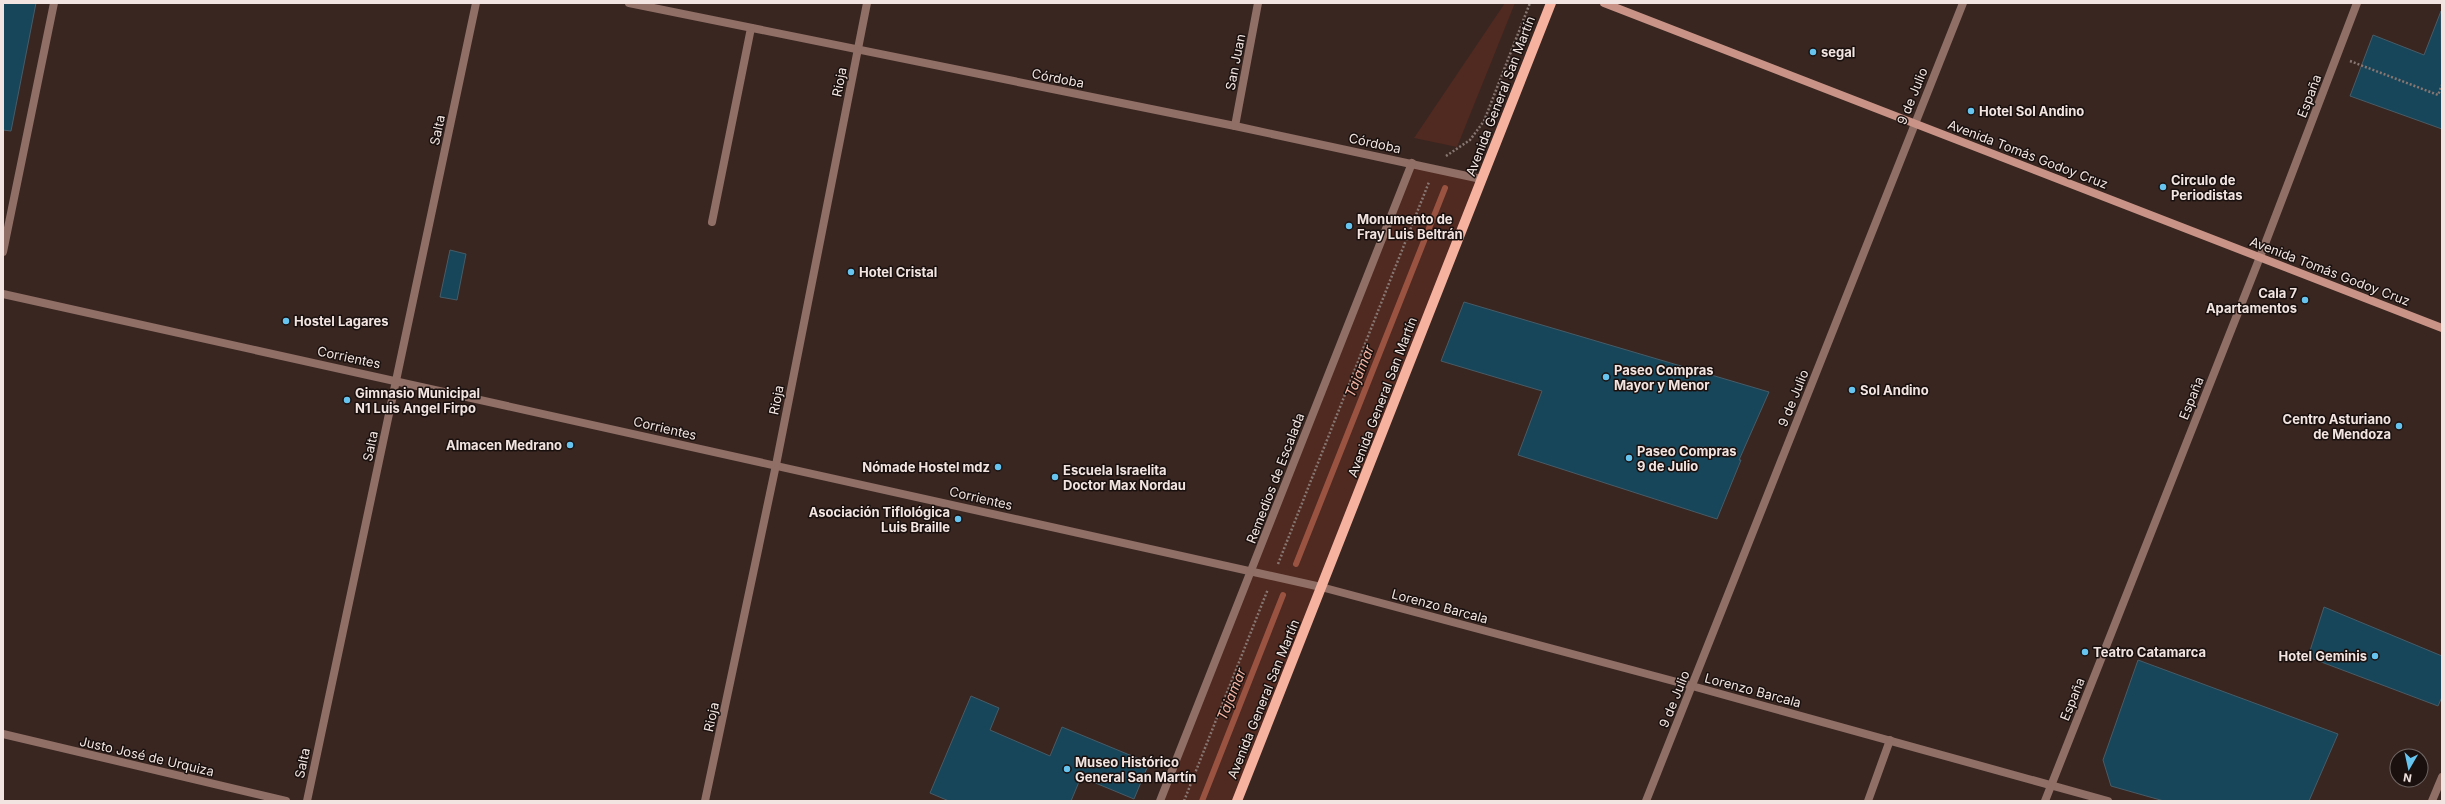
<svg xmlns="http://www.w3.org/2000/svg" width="2445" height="804" font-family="Inter,sans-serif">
<rect width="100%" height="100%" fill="#392621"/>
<g fill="#502920">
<path d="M1505,3H1515L1457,147L1414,138Z"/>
<path d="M1412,163L1481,179L1237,801H1160Z"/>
</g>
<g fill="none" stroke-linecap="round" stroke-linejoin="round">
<g stroke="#9a5341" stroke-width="6">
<path d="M1296,564L1445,188"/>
<path d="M1202,801L1283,595"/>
</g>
</g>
<g fill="#174559" stroke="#475c67">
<path d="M3,3H36L11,131L3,130Z"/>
<path d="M2441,11L2442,129L2350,96L2373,35L2424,55Z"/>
<path d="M450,250L466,254L457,300L440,297Z"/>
<path d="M1464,302L1769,392L1739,460H1741L1717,519L1518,455L1542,391L1441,361Z"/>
<path d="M2324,607L2442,656V697L2438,706L2308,657Z"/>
<path d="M2138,660L2338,734L2309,801H2164L2111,786L2103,760Z"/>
<path d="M971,696L999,708L990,730L1050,756L1062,727L1149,763L1134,799L1081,777L1071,801H949L930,793Z"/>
</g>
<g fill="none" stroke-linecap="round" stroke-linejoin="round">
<g stroke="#877772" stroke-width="2.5" stroke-dasharray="2 2" stroke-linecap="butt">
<path d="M2350,61L2438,95L2442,85"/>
<path d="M1446,156L1470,140L1484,121L1530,3"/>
<path d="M1278,564L1429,182"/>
<path d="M1184,801L1268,589"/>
</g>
<path stroke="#906f66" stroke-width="8" d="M712,222L751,28"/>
<g stroke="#906f66" stroke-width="8">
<path d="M629,3L1235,126L1481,179"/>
<path d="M1235,126L1258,3"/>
<path d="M3,252L54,3"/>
<path d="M3,294L1321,587L1692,686L2108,801"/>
<path d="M3,734L286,801"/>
<path d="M307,801L476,3"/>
<path d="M705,801L776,465L867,3"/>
<path d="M1160,801L1412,163"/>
<path d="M1646,801L1963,3"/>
<path d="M1868,801L1890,740"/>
<path d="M2045,801L2260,257L2357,3"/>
<path d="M2432,801L2442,777"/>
</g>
<path stroke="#c99487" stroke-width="8" d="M1604,3L2442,328"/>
<path stroke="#f6b19f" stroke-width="10" d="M1237,801L1551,3"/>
</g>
<g fill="#66c4ef" stroke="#1a110f" stroke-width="1.5">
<circle cx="1813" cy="52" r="4"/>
<circle cx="1971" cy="111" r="4"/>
<circle cx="2163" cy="187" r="4"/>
<circle cx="1349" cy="226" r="4"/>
<circle cx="851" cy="272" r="4"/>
<circle cx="2305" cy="300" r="4"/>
<circle cx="286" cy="321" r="4"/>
<circle cx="1606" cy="377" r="4"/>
<circle cx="1852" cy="390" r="4"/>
<circle cx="347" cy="400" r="4"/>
<circle cx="2399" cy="426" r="4"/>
<circle cx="570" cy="445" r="4"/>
<circle cx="1629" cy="458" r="4"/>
<circle cx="998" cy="467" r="4"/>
<circle cx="1055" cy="477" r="4"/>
<circle cx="958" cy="519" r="4"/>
<circle cx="2085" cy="652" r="4"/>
<circle cx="2375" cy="656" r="4"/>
<circle cx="1067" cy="769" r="4"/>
</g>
<g text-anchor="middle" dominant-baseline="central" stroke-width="3" stroke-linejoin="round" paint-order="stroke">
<g font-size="13" font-weight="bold" fill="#f2e5e1" stroke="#1a110f" text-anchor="start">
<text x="1821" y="52">segal</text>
<text x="1979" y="111">Hotel Sol Andino</text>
<text x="2171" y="180">Circulo de<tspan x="2171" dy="15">Periodistas</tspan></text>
<text x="1357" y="219">Monumento de<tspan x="1357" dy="15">Fray Luis Beltrán</tspan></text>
<text x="859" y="272">Hotel Cristal</text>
<text x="2297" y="293" text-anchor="end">Cala 7<tspan x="2297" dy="15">Apartamentos</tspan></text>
<text x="294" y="321">Hostel Lagares</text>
<text x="1614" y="370">Paseo Compras<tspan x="1614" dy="15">Mayor y Menor</tspan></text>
<text x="1860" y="390">Sol Andino</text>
<text x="355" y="393">Gimnasio Municipal<tspan x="355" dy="15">N1 Luis Angel Firpo</tspan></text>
<text x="2391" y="419" text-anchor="end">Centro Asturiano<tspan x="2391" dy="15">de Mendoza</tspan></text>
<text x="562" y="445" text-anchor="end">Almacen Medrano</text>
<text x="1637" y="451">Paseo Compras<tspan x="1637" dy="15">9 de Julio</tspan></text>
<text x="990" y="467" text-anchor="end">Nómade Hostel mdz</text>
<text x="1063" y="470">Escuela Israelita<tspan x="1063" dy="15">Doctor Max Nordau</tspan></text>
<text x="950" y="512" text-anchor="end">Asociación Tiflológica<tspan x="950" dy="15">Luis Braille</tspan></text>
<text x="2093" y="652">Teatro Catamarca</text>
<text x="2367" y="656" text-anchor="end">Hotel Geminis</text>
<text x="1075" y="762">Museo Histórico<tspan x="1075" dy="15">General San Martín</tspan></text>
</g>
<g font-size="13" fill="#f2e5e1" stroke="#1a110f">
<text transform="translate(1235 62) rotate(-79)">San Juan</text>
<text transform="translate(1058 78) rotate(11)">Córdoba</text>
<text transform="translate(839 82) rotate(-79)">Rioja</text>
<text transform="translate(1500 96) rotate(-69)">Avenida General San Martín</text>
<text transform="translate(1912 96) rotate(-68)">9 de Julio</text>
<text transform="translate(2309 96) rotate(-69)">España</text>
<text transform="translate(437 130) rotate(-78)">Salta</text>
<text transform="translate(1375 143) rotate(12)">Córdoba</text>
<text transform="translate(2028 154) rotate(21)">Avenida Tomás Godoy Cruz</text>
<text transform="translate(2330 271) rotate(21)">Avenida Tomás Godoy Cruz</text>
<text transform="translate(349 357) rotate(12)">Corrientes</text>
<text transform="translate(1382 397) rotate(-69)">Avenida General San Martín</text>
<text transform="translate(1793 398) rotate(-68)">9 de Julio</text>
<text transform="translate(2191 398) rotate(-68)">España</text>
<text transform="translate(776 400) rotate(-79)">Rioja</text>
<text transform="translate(665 428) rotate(13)">Corrientes</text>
<text transform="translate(370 446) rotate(-78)">Salta</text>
<text transform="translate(1275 478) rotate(-69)">Remedios de Escalada</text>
<text transform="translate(981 498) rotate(13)">Corrientes</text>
<text transform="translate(1440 606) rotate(15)">Lorenzo Barcala</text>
<text transform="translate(1753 690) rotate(15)">Lorenzo Barcala</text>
<text transform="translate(1263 699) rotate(-68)">Avenida General San Martín</text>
<text transform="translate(1674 699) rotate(-68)">9 de Julio</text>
<text transform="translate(2072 699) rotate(-68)">España</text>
<text transform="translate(711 717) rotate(-78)">Rioja</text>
<text transform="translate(147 756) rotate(13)">Justo José de Urquiza</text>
<text transform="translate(302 763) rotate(-78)">Salta</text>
</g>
<g font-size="14" font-style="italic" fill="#f2b3a2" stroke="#1a110f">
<text transform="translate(1359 371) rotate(-68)">Tajamar</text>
<text transform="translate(1231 694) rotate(-68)">Tajamar</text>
</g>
</g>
<rect width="2445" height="804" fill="none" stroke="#f2e5e1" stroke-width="8"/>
<g transform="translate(2409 768) rotate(189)"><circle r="19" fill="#1a110f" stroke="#706663"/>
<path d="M0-3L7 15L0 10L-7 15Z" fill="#66c4ef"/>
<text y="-6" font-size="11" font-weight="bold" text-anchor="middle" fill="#f2e5e1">N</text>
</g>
</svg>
